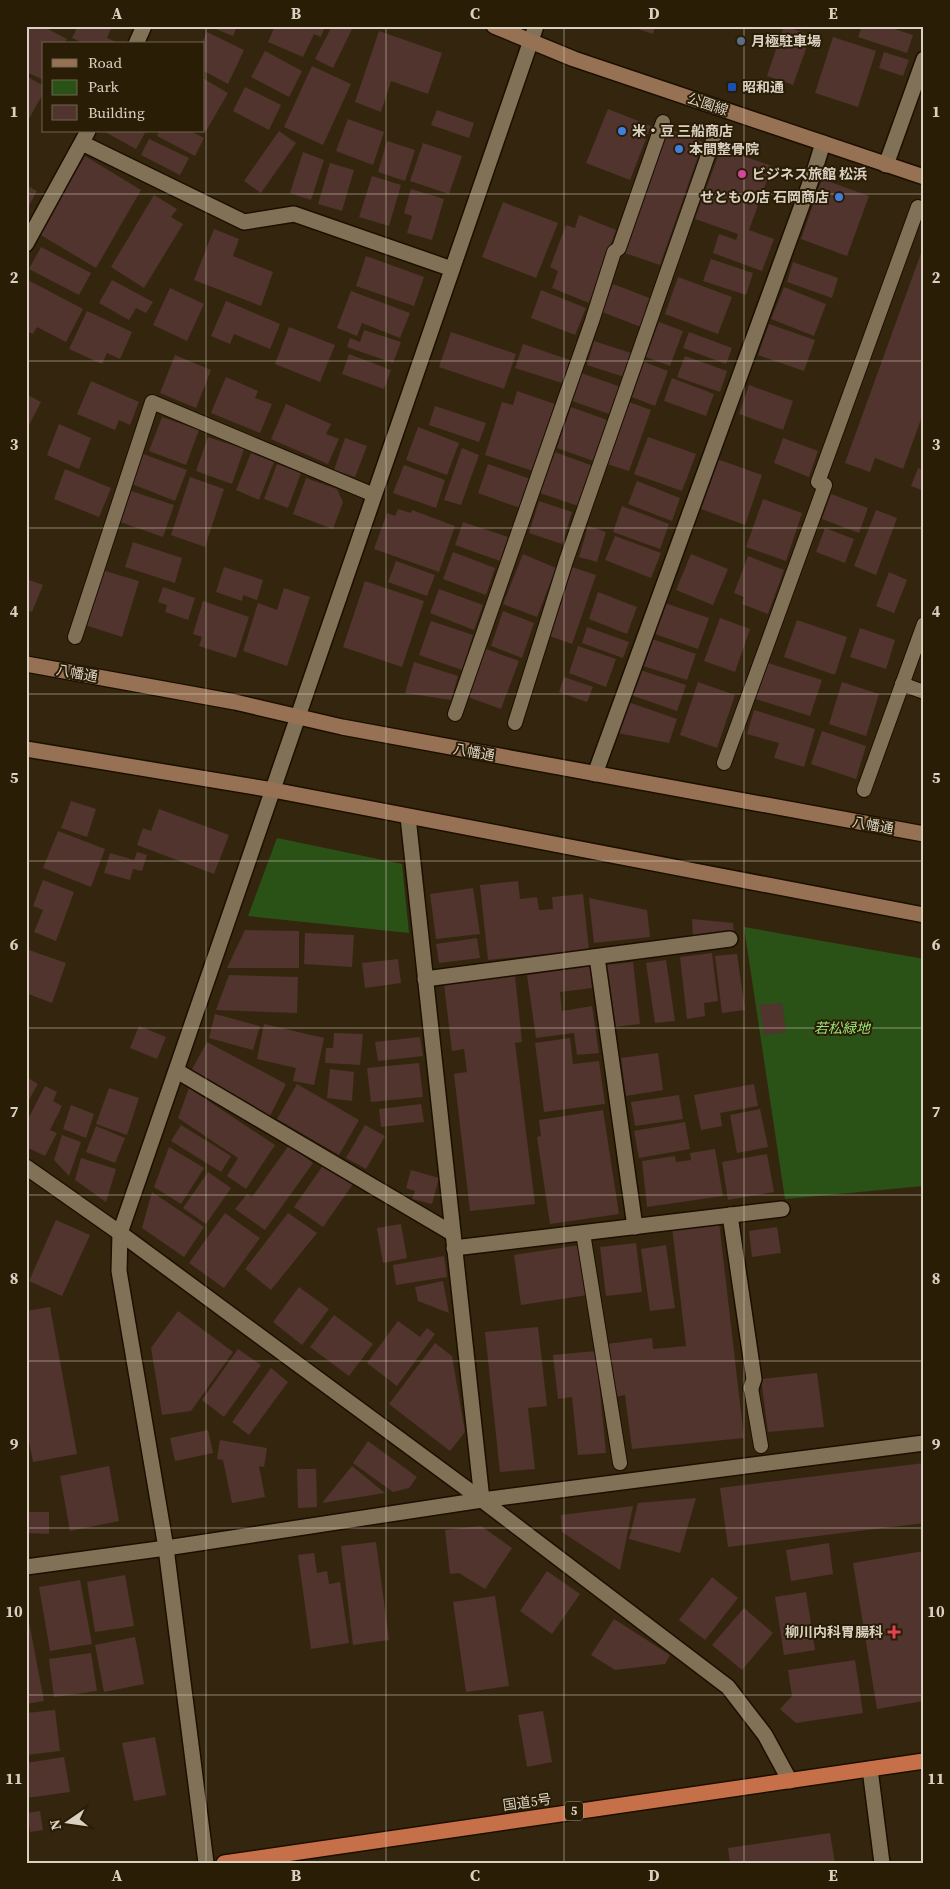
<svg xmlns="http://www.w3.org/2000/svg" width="950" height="1889" font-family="'Source Serif 4','Noto Sans JP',serif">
<rect width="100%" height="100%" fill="#34260e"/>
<g fill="#2a5217">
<path d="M277,838L402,864L409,933L248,916Z"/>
<path d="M744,927L924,959V1186L785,1199Z"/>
</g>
<g fill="#50342d">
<path d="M26,26H42L67,39L64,44H44V80L26,72Z"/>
<path d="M78,26H112L107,38L116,42L115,44H85L72,38Z"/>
<path d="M214,26H237L233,36L213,28Z"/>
<path d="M275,26H325L321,37L314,34L303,57L268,42Z"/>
<path d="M332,26L353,27L333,68L315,59Z"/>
<path d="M629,26H655L653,34Z"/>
<path d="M784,26L811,35L793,85L767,76Z"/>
<path d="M862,26H885L913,35L907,53L858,37Z"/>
<path d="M379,31L442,53L428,94L391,81L381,112L355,102Z"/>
<path d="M207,32L244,50L228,84L204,71V44H201Z"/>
<path d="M833,37L876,51L858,107L815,93Z"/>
<path d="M265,51L302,71L289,97L251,77Z"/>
<path d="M884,52L909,60L903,76L879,68Z"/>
<path d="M312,66L351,84L323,145L284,127Z"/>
<path d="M26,76L44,86V92L26,124Z"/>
<path d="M204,79L228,93L206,131L204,130Z"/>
<path d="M245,87L281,105L269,130L233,111Z"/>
<path d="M608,109L651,126L630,180L586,163Z"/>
<path d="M437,110L474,123L469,138L431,125Z"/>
<path d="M348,119L384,132L373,165L336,151Z"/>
<path d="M668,129L703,142L660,265L625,253Z"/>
<path d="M108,131H146L136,149L107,133Z"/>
<path d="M159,131H190L204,138L195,156L157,136Z"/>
<path d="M279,131L296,143L261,193L244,181Z"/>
<path d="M149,139L189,158L180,175L141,155Z"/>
<path d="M387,141L415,150L405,181L378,172Z"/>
<path d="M423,143L462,156L449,194L410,181Z"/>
<path d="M721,148L772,166L749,230L774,239L762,271L713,253L719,234L736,240L738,234L695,219Z"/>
<path d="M303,152L324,160L311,200L290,193Z"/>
<path d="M85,156L141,190L96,268L39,234Z"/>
<path d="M330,163L354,170L342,211L318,204Z"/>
<path d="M372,176L401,185L389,226L359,217Z"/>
<path d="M822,179L869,196L847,256L801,239Z"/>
<path d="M26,185L37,191L26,211Z"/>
<path d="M411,189L444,199L432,240L407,233L412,216L404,213Z"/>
<path d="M154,195L177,209L171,217L183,224L144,288L111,267Z"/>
<path d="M503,202L558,223L536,278L482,257Z"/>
<path d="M579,215L616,230L589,303L552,288L558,271L550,267L566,225L575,228Z"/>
<path d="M214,229L239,239L233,256L273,272L261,306L194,280Z"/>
<path d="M924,245V411L903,469L875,458L870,472L845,463Z"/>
<path d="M41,247L91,273L79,295L29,269Z"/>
<path d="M366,256L424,277L414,306L356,286Z"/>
<path d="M711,259L753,273L746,295L703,281Z"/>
<path d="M793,262L838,278L832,298L787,282Z"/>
<path d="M678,277L732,297L718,334L665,314Z"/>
<path d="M26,279L83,309L66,342L37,327L33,334L26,331Z"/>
<path d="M112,280L153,302L146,313L136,308L129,320L99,303Z"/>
<path d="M613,284L652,299L641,327L602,312Z"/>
<path d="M784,287L826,304L814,336L771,319Z"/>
<path d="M170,288L204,304L187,341L153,325Z"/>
<path d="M541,290L586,308L575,335L531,318Z"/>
<path d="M351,291L410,313L400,338L362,323L357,336L337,328Z"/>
<path d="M226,301L280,324L270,349L234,334L230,344L211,336Z"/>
<path d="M87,311L132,332L120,359L107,353L102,364L69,349Z"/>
<path d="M659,322L683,331L670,366L646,357Z"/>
<path d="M769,324L815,340L804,371L758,355Z"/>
<path d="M289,327L335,345L320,382L275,364Z"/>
<path d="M364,330L401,342L393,363L347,347L350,338L360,342Z"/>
<path d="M451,332L516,354L504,389L439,367Z"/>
<path d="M689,332L732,348L726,364L683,348Z"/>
<path d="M594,341L634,354L627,378L587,365Z"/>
<path d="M523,344L570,360L562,383L515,368Z"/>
<path d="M349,354L391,370L384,389L342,374Z"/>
<path d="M175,355L211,370L196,408L160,393Z"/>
<path d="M685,356L727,371L720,392L677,377Z"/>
<path d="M644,362L668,371L655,406L632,397Z"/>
<path d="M581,373L621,387L612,415L572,401Z"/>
<path d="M226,377L258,391L255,398L272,404L260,433L211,413Z"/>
<path d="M672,378L714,394L706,416L664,401Z"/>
<path d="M91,381L139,402L130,425L119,420L115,430L77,414Z"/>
<path d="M749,385L793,401L783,430L739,414Z"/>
<path d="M517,391L555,404L533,471L485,455L502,402L513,405Z"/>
<path d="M26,394L41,402L26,431Z"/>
<path d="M629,402L651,410L629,471L607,464Z"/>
<path d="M286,404L331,424L326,434L339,439L328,464L271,439Z"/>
<path d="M435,406L486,423L479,442L429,425Z"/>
<path d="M571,407L610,421L596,462L557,448Z"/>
<path d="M162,417L199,430L186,465L149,451Z"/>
<path d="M59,424L91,438L79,469L47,455Z"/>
<path d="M418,427L459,443L447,475L406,460Z"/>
<path d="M208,437L244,449L232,484L196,471Z"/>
<path d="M648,437L696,454L682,491L634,474Z"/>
<path d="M345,438L367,446L355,477L334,470Z"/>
<path d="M783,438L818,451L809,477L774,463Z"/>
<path d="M462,448L479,455L461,505L444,500Z"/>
<path d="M555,452L593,466L578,506L540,493Z"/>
<path d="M251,453L274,462L259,500L236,490Z"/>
<path d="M143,454L187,470L175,501L132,484Z"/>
<path d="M717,459L762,475L745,525L701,509Z"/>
<path d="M277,464L301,473L288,508L264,499Z"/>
<path d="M488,464L533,480L523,509L478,493Z"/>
<path d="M404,465L445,480L436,508L393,493Z"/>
<path d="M918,468L924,470V491L911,486Z"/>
<path d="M65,469L111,488L99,517L54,499Z"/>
<path d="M190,477L224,489L205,547L171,535Z"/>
<path d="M306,478L337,489L343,502L333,529L293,514Z"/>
<path d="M637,481L680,498L672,521L628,504Z"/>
<path d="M131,491L174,505L163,537L120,522Z"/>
<path d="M831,494L868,508L859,533L822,519Z"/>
<path d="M763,499L802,513L786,561L746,547Z"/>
<path d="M539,501L572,512L562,544L529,533Z"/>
<path d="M622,506L669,524L660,549L613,532Z"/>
<path d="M398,509L411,513L412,510L455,526L439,572L374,549L387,513L395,516Z"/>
<path d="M876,510L897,518L876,575L854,566Z"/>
<path d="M463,522L508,537L500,561L455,545Z"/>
<path d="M588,526L606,532L597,562L579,557Z"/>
<path d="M825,528L854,539L845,563L816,552Z"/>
<path d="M615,536L661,553L651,578L605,560Z"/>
<path d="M133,542L182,558L175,583L125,567Z"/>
<path d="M453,552L495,568L486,595L443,579Z"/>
<path d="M523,554L556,568L537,617L503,604Z"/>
<path d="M691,554L728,569L713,605L676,590Z"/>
<path d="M748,556L784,570L768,614L742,604L744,597L734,593Z"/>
<path d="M396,561L435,575L427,596L388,582Z"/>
<path d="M224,567L263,580L257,600L243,595L242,601L216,592Z"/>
<path d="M572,567L596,575L572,644L547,635Z"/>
<path d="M102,570L139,581L122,637L85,625Z"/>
<path d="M889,572L907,580L894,613L876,606Z"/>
<path d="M26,579L43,585L32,612L26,610Z"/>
<path d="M365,581L424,601L402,667L343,647Z"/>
<path d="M163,587L195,598L188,620L165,612L167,605L158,602Z"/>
<path d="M284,588L310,597L287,666L243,651L258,603L277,610Z"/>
<path d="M439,589L483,605L474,630L430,613Z"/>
<path d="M598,592L637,607L627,634L589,619Z"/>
<path d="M203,601L249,617L236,658L199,646L202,637L193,634Z"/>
<path d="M662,602L709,618L698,649L652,633Z"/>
<path d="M503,611L534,623L522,658L491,646Z"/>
<path d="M720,618L750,629L735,672L704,661Z"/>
<path d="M797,620L847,637L835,675L784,657Z"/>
<path d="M431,621L473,635L462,670L419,655Z"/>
<path d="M587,627L629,642L623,658L582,643Z"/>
<path d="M860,628L895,640L886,669L850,657Z"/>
<path d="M649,638L696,654L687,680L640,665Z"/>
<path d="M578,646L616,659L606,687L569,673Z"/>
<path d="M486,649L519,661L501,709L468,697Z"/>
<path d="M414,662L458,676L451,700L405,693Z"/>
<path d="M768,663L822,680L810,716L756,699Z"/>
<path d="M637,669L686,685L677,711L628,694Z"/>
<path d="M564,677L593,687L587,702L559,692Z"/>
<path d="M698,682L735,695L717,748L680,735Z"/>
<path d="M842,682L879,694L866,736L829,724Z"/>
<path d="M628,702L677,719L669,743L618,733Z"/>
<path d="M754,710L815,729L804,767L774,758L779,743L747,734Z"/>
<path d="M822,731L866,746L856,779L811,764Z"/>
<path d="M71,801L96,809L87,837L61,828Z"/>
<path d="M159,809L229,835L214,874L137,845L143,828L151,831Z"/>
<path d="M58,831L105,849L91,887L43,868Z"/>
<path d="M137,852L147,855L142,871L133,869L130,880L104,873L110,853L134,860Z"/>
<path d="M43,880L74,892L56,941L34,932L43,910L33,906Z"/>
<path d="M518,881L520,899L537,897L539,910L553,909L552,897L583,894L589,950L488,960L480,885Z"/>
<path d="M473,888L480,934L436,939L430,894Z"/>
<path d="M589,898L647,910L650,937L594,943Z"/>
<path d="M692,919L733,923L734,933L693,937Z"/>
<path d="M245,930L299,931V968H227Z"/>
<path d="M305,933L354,935L352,967L304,964Z"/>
<path d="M477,938L480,958L439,963L436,944Z"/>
<path d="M26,949L66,963L52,1003L26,993Z"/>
<path d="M712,953L718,1001L704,1003L705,1016L687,1019L680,957Z"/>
<path d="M737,954L745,1010L722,1013L715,956Z"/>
<path d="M398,959L401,983L365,988L362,963Z"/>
<path d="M666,960L675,1021L655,1023L646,963Z"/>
<path d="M633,962L640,1024L614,1027L606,965Z"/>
<path d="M590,966L592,988L560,992L562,1011L592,1006L599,1053L577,1055L574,1033L536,1038L527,975Z"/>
<path d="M229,975L298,977L297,1013L216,1010Z"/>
<path d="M515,976L522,1042L515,1043L535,1204L470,1211L454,1074L467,1072L464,1049L452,1051L444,984Z"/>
<path d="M782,1003L786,1032L764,1035L759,1005Z"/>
<path d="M215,1014L260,1026L253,1050L209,1038Z"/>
<path d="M264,1024L324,1038L314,1085L293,1081L296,1068L257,1059Z"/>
<path d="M139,1026L166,1037L157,1059L130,1048Z"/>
<path d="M334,1033L363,1034L360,1065L325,1063L326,1048H333Z"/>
<path d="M420,1037L423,1056L378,1061L375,1042Z"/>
<path d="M570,1038L573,1064L599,1061L605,1104L544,1112L535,1043Z"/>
<path d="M207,1042L286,1084L270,1116L190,1073Z"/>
<path d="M658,1053L663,1090L626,1096L621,1058Z"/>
<path d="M419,1063L423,1097L371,1102L367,1068Z"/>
<path d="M330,1069L354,1072L352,1101L327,1098Z"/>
<path d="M26,1077L38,1084L26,1105Z"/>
<path d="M297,1084L359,1120L339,1155L277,1119Z"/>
<path d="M754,1084L758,1106L720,1113L722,1126L701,1130L694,1095Z"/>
<path d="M45,1086L57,1092L53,1101L62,1106L50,1130L57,1133L45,1156L26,1147V1123Z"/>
<path d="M109,1088L139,1098L127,1135L96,1124Z"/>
<path d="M189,1088L275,1145L246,1189L227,1176L238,1158L178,1118Z"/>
<path d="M679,1095L683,1119L635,1126L631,1102Z"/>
<path d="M421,1104L424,1122L381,1127L379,1109Z"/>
<path d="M71,1105L94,1114L86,1138L63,1129Z"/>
<path d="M760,1109L768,1147L737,1153L730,1115Z"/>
<path d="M603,1110L619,1214L550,1224L537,1137L541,1136L539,1120Z"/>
<path d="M685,1122L690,1149L639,1158L634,1131Z"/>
<path d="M181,1125L231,1156L221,1172L171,1141Z"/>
<path d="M365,1125L385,1136L366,1169L346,1158Z"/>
<path d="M96,1126L125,1138L115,1163L86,1152Z"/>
<path d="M62,1135L81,1142L69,1176L54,1160Z"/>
<path d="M289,1145L313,1163L265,1230L235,1209L247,1194L252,1197Z"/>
<path d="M169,1147L204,1168L181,1204L154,1187Z"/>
<path d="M715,1149L723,1196L647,1207L642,1161L675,1156L676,1162L691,1160L690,1153Z"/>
<path d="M767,1154L774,1192L728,1200L722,1162Z"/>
<path d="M81,1158L116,1169L106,1202L75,1180Z"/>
<path d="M324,1164L353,1184L323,1227L294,1207Z"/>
<path d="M411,1170L439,1178L432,1204L412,1199L415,1191L406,1188Z"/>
<path d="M208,1172L231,1188L206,1224L183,1208Z"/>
<path d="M152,1192L204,1227L184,1257L142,1228Z"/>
<path d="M225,1213L260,1238L224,1288L189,1263Z"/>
<path d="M288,1213L317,1233L271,1290L245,1269Z"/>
<path d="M56,1220L90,1235L62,1296L29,1281Z"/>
<path d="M719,1222L744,1438L632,1449L625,1395L613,1397L607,1344L652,1338L653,1349L686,1346L672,1227Z"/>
<path d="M401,1224L407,1258L383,1263L377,1228Z"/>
<path d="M777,1227L781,1253L752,1257L749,1231Z"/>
<path d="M636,1243L642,1292L606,1296L600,1247Z"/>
<path d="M580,1245L588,1295L521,1305L514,1255Z"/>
<path d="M666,1245L675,1308L650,1311L641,1249Z"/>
<path d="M444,1256L447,1277L396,1285L393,1265Z"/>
<path d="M443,1281L449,1313L418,1301L415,1287Z"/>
<path d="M299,1287L329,1309L302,1345L273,1322Z"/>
<path d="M50,1307L77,1454L33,1462L26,1425V1311Z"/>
<path d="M178,1311L233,1352L191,1411L162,1415L151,1348Z"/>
<path d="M334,1315L373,1344L349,1376L310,1347Z"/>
<path d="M398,1321L420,1337L427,1328L435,1334L397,1386L367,1363Z"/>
<path d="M538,1327L547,1406L528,1408L535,1469L500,1472L485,1332Z"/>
<path d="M435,1343L452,1356L465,1432L450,1451L389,1404Z"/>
<path d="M238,1349L261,1365L224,1417L202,1400Z"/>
<path d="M596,1351L606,1453L578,1455L572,1397L558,1399L553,1355Z"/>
<path d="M271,1368L288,1382L249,1435L232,1422Z"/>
<path d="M817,1373L824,1427L768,1432L761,1379Z"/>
<path d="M208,1430L213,1453L175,1461L170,1438Z"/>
<path d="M220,1440L267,1448L264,1467L259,1466L265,1497L232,1503L223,1460L217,1459Z"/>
<path d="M368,1441L417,1477L409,1488L393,1492L353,1463Z"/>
<path d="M924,1463V1523L728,1547L720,1488Z"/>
<path d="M109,1466L119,1521L70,1531L60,1476Z"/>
<path d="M352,1466L385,1493L322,1503Z"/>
<path d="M297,1469H316L317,1507L298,1508Z"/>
<path d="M696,1498L680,1553L629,1539L638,1503Z"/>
<path d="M633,1506L620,1570L562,1532L561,1515Z"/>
<path d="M26,1512H49V1534L26,1533Z"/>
<path d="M481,1526L512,1548L485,1589L459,1573L450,1574L445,1530Z"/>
<path d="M376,1542L389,1640L353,1645L341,1546Z"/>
<path d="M829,1543L833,1574L791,1581L786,1550Z"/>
<path d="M924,1551V1701L877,1709L853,1563Z"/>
<path d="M314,1553L317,1573L327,1571L329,1584L340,1582L349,1643L311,1649L298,1555Z"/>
<path d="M547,1571L580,1594L552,1634L520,1611Z"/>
<path d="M125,1575L134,1626L95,1632L87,1582Z"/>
<path d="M712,1577L738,1598L705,1640L679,1620Z"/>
<path d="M80,1580L92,1644L50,1651L39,1587Z"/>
<path d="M806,1592L815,1650L784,1655L775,1597Z"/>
<path d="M495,1596L509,1686L466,1692L453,1602Z"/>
<path d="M26,1606L44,1701L26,1704Z"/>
<path d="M744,1608L773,1633L742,1670L712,1645Z"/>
<path d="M614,1619L670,1655L665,1664L615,1670L591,1655Z"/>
<path d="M135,1637L144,1684L104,1692L95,1645Z"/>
<path d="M91,1653L97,1691L54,1697L49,1659Z"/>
<path d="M855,1660L863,1713L796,1723L780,1709L792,1696L788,1670Z"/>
<path d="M55,1710L60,1751L26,1755V1713Z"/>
<path d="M543,1711L552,1762L527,1767L518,1715Z"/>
<path d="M155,1737L166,1795L134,1801L122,1743Z"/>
<path d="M64,1757L70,1792L26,1798V1763Z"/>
<path d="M40,1811L43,1830L30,1832L27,1813Z"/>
<path d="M830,1833L835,1863H730L728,1848Z"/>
</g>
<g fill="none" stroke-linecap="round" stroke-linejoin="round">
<defs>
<g id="lane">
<path d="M75,637L152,402L374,495"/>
<path d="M902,684L924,692"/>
<path d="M455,714L592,321L614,252L619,248L663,122"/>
<path d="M515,723L566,561L714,138"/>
<path d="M724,763L825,485L818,482L918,207"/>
<path d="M864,790L924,624"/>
<path d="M583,1233L620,1463"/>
<path d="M751,1388L761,1446"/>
</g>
<g id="street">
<path d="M136,44L144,26"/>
<path d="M82,143L244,222L294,214L452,269"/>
<path d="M886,165L924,59"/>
<path d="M26,244L88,131"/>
<path d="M595,774L814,172L823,143"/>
<path d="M408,817L482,1500"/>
<path d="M597,957L635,1227"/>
<path d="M425,979L730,939"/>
<path d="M177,1071L452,1233"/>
<path d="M26,1167L120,1233L482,1500L728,1687L765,1735L790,1781"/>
<path d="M730,1215L754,1379L751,1388"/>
<path d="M454,1248L782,1209"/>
<path d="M26,1567L166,1548L482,1500L924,1443"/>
<path d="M870,1769L882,1863"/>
<path d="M206,1863L166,1548L119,1271L120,1233L536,26"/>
</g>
<g id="secondary">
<path d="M494,26L574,59L924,177"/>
<path d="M26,664L235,702L342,727L924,834"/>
<path d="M26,749L273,790L924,915"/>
</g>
<path id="highway" d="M224,1863L924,1761"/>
</defs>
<use href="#lane" stroke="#1c0f00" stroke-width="16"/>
<use href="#street" stroke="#1c0f00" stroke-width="18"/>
<use href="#secondary" stroke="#1c0f00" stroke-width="18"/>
<use href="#highway" stroke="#1c0f00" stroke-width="18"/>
<use href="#lane" stroke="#817157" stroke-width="14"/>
<use href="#street" stroke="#817157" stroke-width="15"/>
<use href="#secondary" stroke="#967153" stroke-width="15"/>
<use href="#highway" stroke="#c67049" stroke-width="15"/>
</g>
<path fill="none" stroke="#dad1c3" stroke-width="1" stroke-opacity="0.55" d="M206,26V1863M386,26V1863M564,26V1863M744,26V1863M26,194H924M26,361H924M26,528H924M26,694H924M26,861H924M26,1028H924M26,1195H924M26,1361H924M26,1528H924M26,1695H924"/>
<circle fill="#5c6f8a" stroke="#2a1d05" stroke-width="2" cx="741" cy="41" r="5"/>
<rect fill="#1a4fb4" stroke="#2a1d05" stroke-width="2" x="727" y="82" width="10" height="10" rx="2.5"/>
<g fill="#3f7fe0" stroke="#2a1d05" stroke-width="2">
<circle cx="622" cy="131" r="5"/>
<circle cx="679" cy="149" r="5"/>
<circle cx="839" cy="197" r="5"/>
</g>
<circle fill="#d1479c" stroke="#2a1d05" stroke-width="2" cx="742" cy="174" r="5"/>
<path fill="#e0444e" stroke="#2a1d05" stroke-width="2" d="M891.5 1624.5h5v5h5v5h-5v5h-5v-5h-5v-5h5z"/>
<g text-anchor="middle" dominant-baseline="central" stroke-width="4" stroke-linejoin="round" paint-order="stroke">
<rect fill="#2a1d05" stroke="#a59b8a" stroke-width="1" x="565" y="1801.5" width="18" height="19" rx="4"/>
<g font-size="12" font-weight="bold" fill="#dad1c3">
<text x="574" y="1811">5</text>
</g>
<g font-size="14" font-weight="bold" fill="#dad1c3" stroke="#2a1d05" text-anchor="start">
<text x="751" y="41">月極駐車場</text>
<text x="742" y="87">昭和通</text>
<text x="632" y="131">米・豆 三船商店</text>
<text x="689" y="149">本間整骨院</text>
<text x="752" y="174">ビジネス旅館 松浜</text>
<text x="829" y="197" text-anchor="end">せともの店 石岡商店</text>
<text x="883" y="1632" text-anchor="end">柳川内科胃腸科</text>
</g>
<g font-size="14" fill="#dad1c3" stroke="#2a1d05">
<text transform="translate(708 104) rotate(19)">公園線</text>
<text transform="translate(77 673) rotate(10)">八幡通</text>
<text transform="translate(474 752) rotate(10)">八幡通</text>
<text transform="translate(873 825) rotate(10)">八幡通</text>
<text transform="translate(527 1802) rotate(-8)">国道5号</text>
</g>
<g font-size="14" font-style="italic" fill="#97e479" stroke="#2a1d05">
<text x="842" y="1028">若松緑地</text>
</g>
</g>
<rect width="950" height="1889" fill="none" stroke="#2a1d05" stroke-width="55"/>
<rect x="42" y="42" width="162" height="90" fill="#2a1d05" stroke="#706551"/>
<rect x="52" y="59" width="25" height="8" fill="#967153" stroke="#706551"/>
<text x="88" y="68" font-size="15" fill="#dad1c3">Road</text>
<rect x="52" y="80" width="25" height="15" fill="#2a5217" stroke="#706551"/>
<text x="88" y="92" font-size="15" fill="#dad1c3">Park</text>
<rect x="52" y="105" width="25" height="15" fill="#50342d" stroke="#706551"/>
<text x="88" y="118" font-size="15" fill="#dad1c3">Building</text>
<g transform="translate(68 1822) rotate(257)" stroke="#2a1d05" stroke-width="4" paint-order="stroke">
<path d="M0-4L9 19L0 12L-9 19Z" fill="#dad1c3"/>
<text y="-8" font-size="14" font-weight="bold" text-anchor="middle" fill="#dad1c3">N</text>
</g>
<rect x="28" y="28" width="894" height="1834" fill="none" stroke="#dad1c3" stroke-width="2"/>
<g font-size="16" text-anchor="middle" font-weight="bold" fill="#dad1c3">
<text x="117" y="19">A</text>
<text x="296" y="19">B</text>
<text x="475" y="19">C</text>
<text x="654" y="19">D</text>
<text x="833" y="19">E</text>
<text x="14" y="117">1</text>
<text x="936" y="117">1</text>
<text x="14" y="283">2</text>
<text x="936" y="283">2</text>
<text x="14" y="450">3</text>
<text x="936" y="450">3</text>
<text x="14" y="617">4</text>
<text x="936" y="617">4</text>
<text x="14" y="783">5</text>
<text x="936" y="783">5</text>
<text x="14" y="950">6</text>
<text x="936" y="950">6</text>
<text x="14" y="1117">7</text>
<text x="936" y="1117">7</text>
<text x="14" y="1284">8</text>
<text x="936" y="1284">8</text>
<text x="14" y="1450">9</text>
<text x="936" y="1450">9</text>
<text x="14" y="1617">10</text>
<text x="936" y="1617">10</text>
<text x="14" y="1784">11</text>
<text x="936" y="1784">11</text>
<text x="117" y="1881">A</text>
<text x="296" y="1881">B</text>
<text x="475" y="1881">C</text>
<text x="654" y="1881">D</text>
<text x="833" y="1881">E</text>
</g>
</svg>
